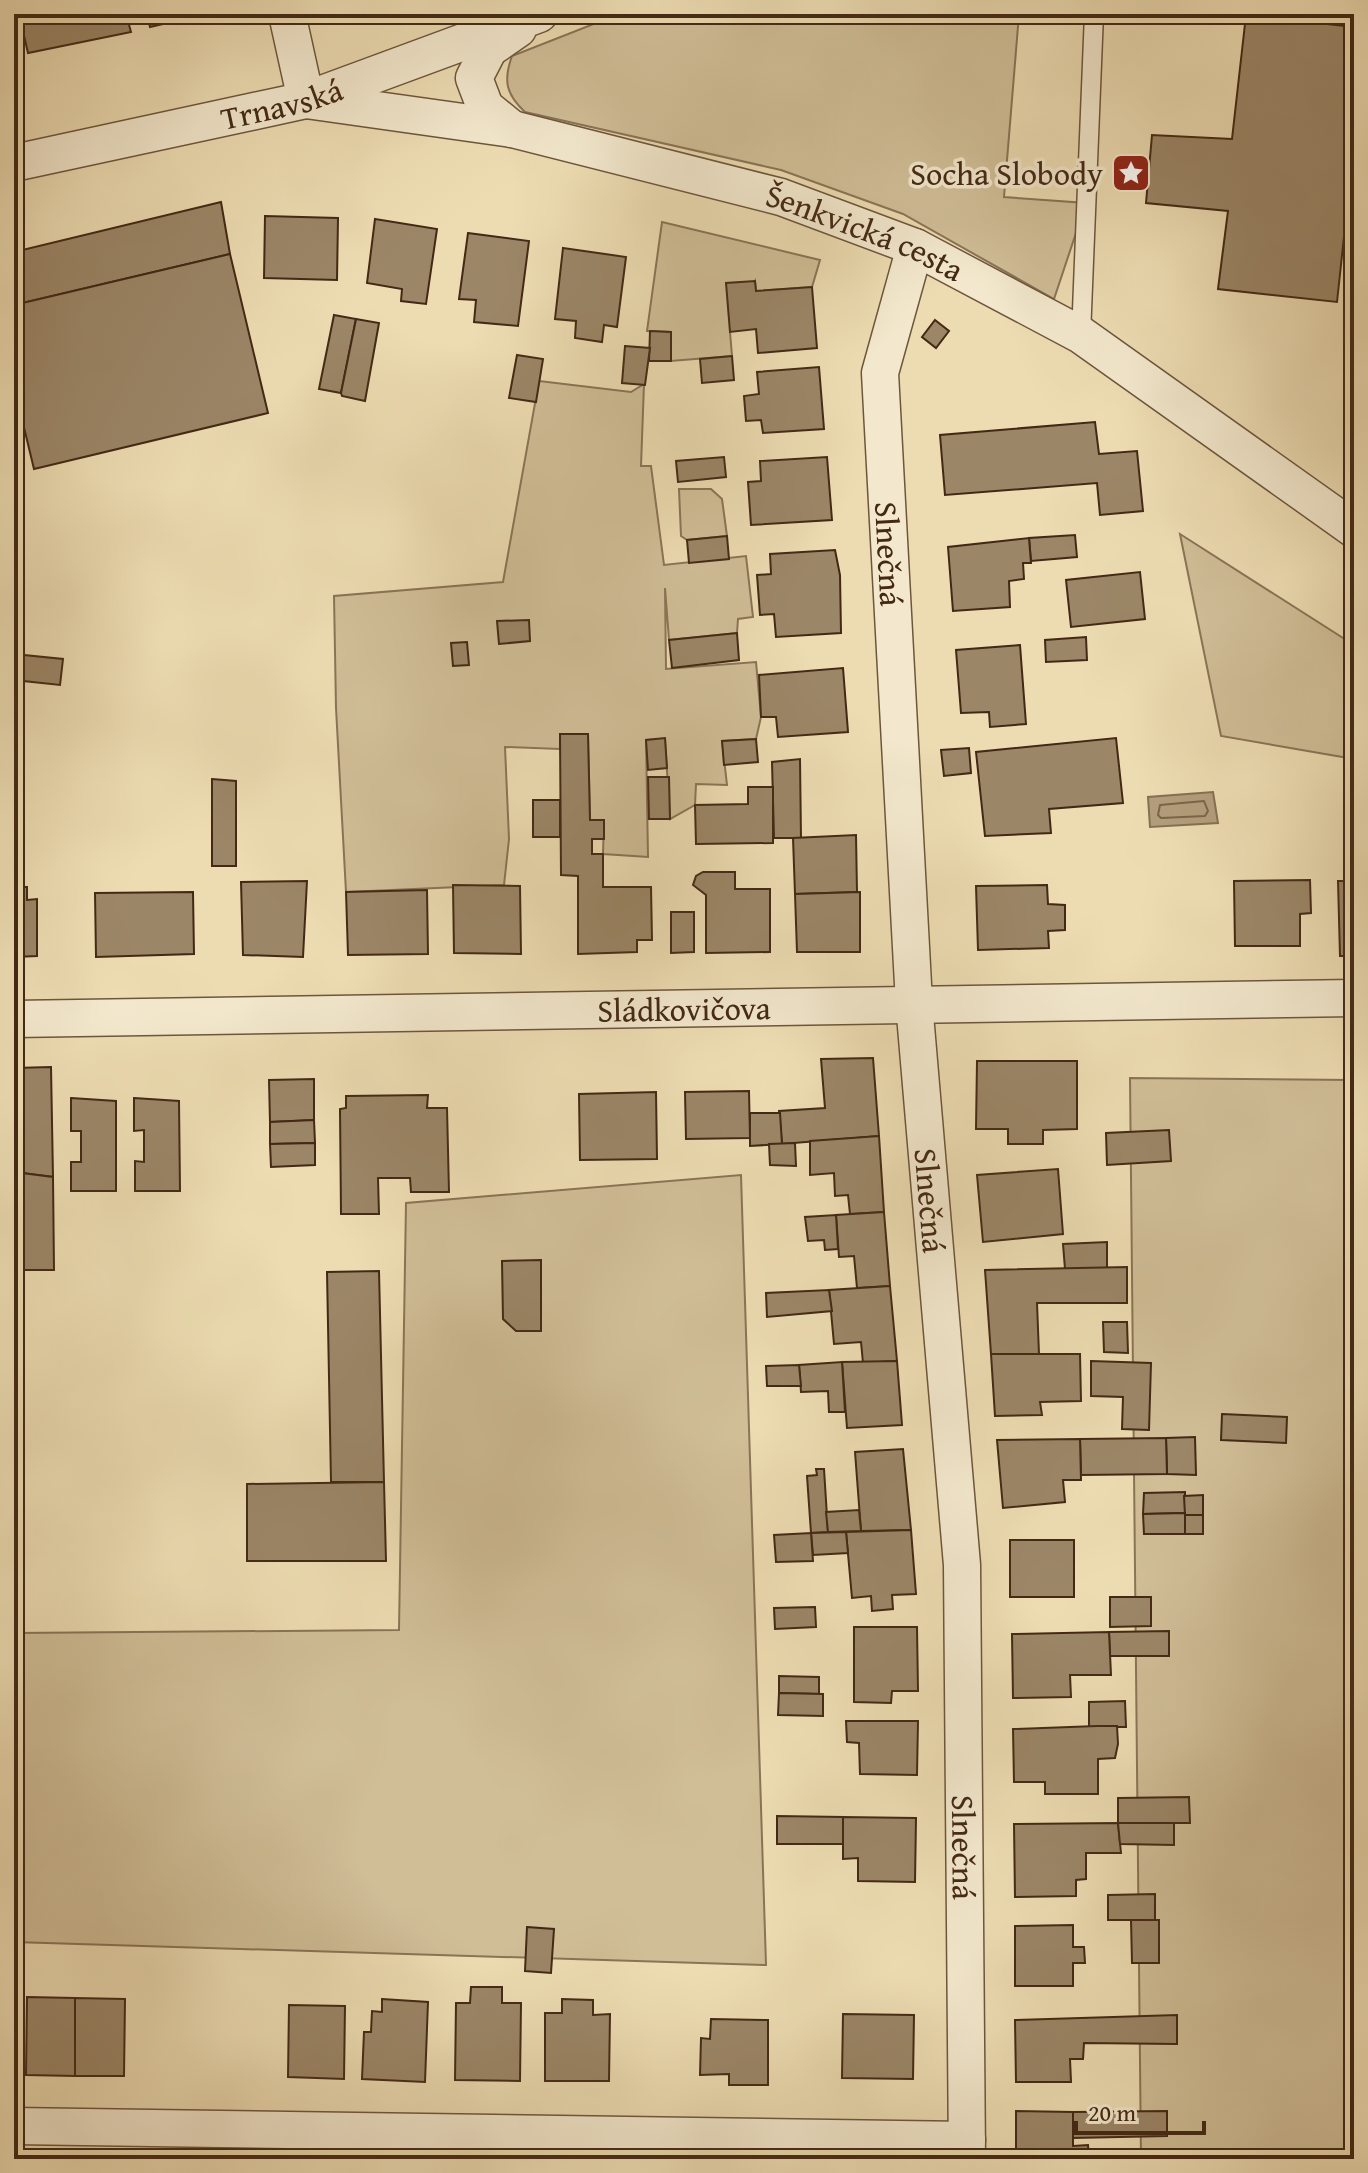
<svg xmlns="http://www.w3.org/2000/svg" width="1368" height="2173" font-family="'Gentium Book Plus',serif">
<rect width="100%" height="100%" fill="#eddcb2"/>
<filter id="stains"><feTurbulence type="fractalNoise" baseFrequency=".0025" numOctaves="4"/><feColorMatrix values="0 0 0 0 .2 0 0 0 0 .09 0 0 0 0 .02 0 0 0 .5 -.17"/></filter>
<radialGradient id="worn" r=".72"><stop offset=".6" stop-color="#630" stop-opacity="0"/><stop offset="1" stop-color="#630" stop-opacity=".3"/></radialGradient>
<g fill="#d0be97" stroke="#8a7456" stroke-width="2">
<path d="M619,14H1019L1004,197L1086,203L1054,299L903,214L781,170L525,112C506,94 503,81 512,56Z"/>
<path d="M662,222L820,260L812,287L756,291L755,281L730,332L732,356L671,361V332L647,331Z"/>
<path d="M539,381L631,392L644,384L641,466H651L664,565L746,556L753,617L738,619L737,633L669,640L665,588L666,669L756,662L761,717L756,739L722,741L727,785L696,784L695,805L670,819L665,739L646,740L648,857L603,854L604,820H590L588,734H560V749L505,747L509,839L504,885L346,892L336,708L334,596L503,582Z"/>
<path d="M679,489H711L722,499L727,536L687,540L681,536Z"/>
<path d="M1180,534L1354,645V759L1221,736Z"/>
<path d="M1130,1078L1354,1080V2159H1141Z"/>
<path d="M741,1175L766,1965L14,1942V1633L399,1630L406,1203Z"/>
</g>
<path fill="#b39f7d" stroke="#867053" stroke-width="2" d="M1213,792L1218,823L1150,827L1148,797Z"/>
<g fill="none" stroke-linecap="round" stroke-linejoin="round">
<path stroke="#7b6449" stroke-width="2" d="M1204,801L1208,811L1205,816L1161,818L1158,815L1160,805Z"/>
</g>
<g fill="#9b8667" stroke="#432915" stroke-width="2">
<path d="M19,14H126L131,32L28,53Z"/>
<path d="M147,14H206L150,27Z"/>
<path d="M1246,15L1354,27V143L1337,302L1218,289L1228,211L1146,203L1152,135L1232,139Z"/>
<path d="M221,202L230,254L14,305V252Z"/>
<path d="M265,216L338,218L337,280L264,278Z"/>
<path d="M375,219L437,229L426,304L401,301L402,289L367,283Z"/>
<path d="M468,233L529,241L518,326L474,322L476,300L459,299Z"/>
<path d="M563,248L626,257L617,327L604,325L602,342L575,338L576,321L555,319Z"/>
<path d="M230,254L268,413L34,469L14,386V305Z"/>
<path d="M755,281L756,291L812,287L817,348L758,353L756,329L730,332L726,283Z"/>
<path d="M334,315L356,319L341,393L319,389Z"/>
<path d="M356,319L379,323L365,401L342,396L341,393Z"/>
<path d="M935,320L949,331L936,348L922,337Z"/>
<path d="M650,331L671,332V361H649Z"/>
<path d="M625,346L650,348L645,385L622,383Z"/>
<path d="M517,355L543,359L536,402L509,398Z"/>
<path d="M732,356L734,380L702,383L700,359Z"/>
<path d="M819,367L824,429L763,433L761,420L746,421L744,396L759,394L757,372Z"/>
<path d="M1095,422L1099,454L1137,451L1143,511L1100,515L1097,483L945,495L940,435Z"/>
<path d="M724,457L726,477L678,482L676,461Z"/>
<path d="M827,457L832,520L751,525L748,482L761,481L760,461Z"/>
<path d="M1075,535L1077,557L1031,561L1029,538Z"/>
<path d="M727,536L729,559L689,563L687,540Z"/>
<path d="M1029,538L1031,563H1023L1024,579L1009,581L1010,607L953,611L948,547Z"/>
<path d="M835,550L840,575L841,633L776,637L774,614L760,615L757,575L771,574L770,554Z"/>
<path d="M1140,572L1145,619L1071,627L1066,580Z"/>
<path d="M529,620L530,641L499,644L497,621Z"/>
<path d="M737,633L739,660L672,668L669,640Z"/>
<path d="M1086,637L1087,660L1046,662L1045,640Z"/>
<path d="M467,642L469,665L453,666L451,643Z"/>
<path d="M1020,645L1026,724L990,727L989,712L961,713L956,650Z"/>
<path d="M14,654L63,659L60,685L14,680Z"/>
<path d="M843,668L848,732L778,737L776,717H761L759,675Z"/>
<path d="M560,734H588L590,820H604V839H592V854H603V887H651L652,940H637V952L578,954V876L561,875Z"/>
<path d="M665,738L667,768L648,770L646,740Z"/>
<path d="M1116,738L1123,803L1049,809L1051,833L985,836L976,752Z"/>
<path d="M756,739L758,762L724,765L722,741Z"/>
<path d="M969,748L971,773L944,776L941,750Z"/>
<path d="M800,759L801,838H774L772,762Z"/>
<path d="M648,777H669L670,819H649Z"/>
<path d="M212,779L236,781V866H212Z"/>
<path d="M748,787H773V843L696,844L695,805L748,804Z"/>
<rect x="533" y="800" width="27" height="37"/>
<path d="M856,835L857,892L795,894L793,838Z"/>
<path d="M703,872H735V889H770V952L706,953V895L693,885L696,876Z"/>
<path d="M1310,880L1311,913L1300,914V946H1235L1234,881Z"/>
<path d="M307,881L303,957L243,955L241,882Z"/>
<path d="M1338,881H1354V956H1340Z"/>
<path d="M453,885L520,886L521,954L454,953Z"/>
<path d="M1047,885L1048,904L1065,905V930L1048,931L1049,948L978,950L976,886Z"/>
<path d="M14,887H27V900L37,899V956L14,957Z"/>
<path d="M427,890L428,954L348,955L346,892Z"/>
<path d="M193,892L194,954L96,957L95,893Z"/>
<path d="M860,892V952H797L795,894Z"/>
<path d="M671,912H694V952L671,953Z"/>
<path d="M873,1058L879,1136L782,1144L779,1111L825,1108L821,1059Z"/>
<path d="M977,1061H1077V1129L1043,1130V1144H1008V1129H976Z"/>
<path d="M51,1067L53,1177L14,1172V1068Z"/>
<path d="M314,1079V1120L270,1122L269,1080Z"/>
<path d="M749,1091L750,1138L686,1139L685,1092Z"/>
<path d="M656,1092L657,1159L580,1160L579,1094Z"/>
<path d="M428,1095L427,1108H447L449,1192H411L410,1178H378L379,1214H341L340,1109L346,1108V1096Z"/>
<path d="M71,1098L116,1101V1191H71V1162H81V1131H71Z"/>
<path d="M134,1098L179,1101L180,1191H135V1161L144,1162V1130L134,1131Z"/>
<path d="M750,1113H780L782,1144L750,1146Z"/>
<path d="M314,1120L315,1143L270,1144V1122Z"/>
<path d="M1169,1130L1171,1161L1107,1165L1106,1133Z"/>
<path d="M879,1136L884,1212L850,1214L848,1195L835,1196L834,1173L810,1175V1141Z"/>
<path d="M315,1143V1165L271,1167L270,1144Z"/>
<path d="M795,1143L796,1166L770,1165L769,1144Z"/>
<path d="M1058,1169L1063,1234L983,1242L977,1175Z"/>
<path d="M14,1172L53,1177L54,1270H14Z"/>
<path d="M884,1212L890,1286L857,1288L854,1256L839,1257L836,1215Z"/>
<path d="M836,1215L838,1249L825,1250L824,1240L808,1241L805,1217Z"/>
<path d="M1107,1242V1268L1065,1269L1063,1244Z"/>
<path d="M541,1260V1331H516L503,1319L502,1261Z"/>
<path d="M1127,1267V1303H1037L1039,1354H991L985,1270Z"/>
<path d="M379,1271L384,1482H331L327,1272Z"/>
<path d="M890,1286L897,1361L863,1363L861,1342L834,1344L829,1290Z"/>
<path d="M829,1290L832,1311L767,1317L766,1293Z"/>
<path d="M1103,1322H1127L1128,1353L1104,1352Z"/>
<path d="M991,1354H1080L1081,1401L1040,1402L1042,1415L995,1416Z"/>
<path d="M897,1361L902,1425L847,1428L842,1362Z"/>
<path d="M1091,1361L1151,1363L1149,1430L1122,1429L1123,1397L1091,1396Z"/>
<path d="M842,1362L845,1412H829L828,1391L801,1392L799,1365Z"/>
<path d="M799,1365L801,1386H767L766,1366Z"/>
<path d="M1222,1414L1287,1417L1286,1443L1221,1440Z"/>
<path d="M1195,1437L1196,1475L1167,1474L1166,1438Z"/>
<path d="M1166,1438L1167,1474L1081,1475L1080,1439Z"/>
<path d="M1080,1439L1081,1480H1063L1065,1502L1003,1508L997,1440Z"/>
<path d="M903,1449L911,1530L861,1531L855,1452Z"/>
<path d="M816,1469H824L828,1532L811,1533L807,1476L817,1475Z"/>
<path d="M384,1482L386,1561H247V1484Z"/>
<path d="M1185,1492V1513L1143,1514L1144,1493Z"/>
<path d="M1203,1495V1515H1185L1184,1496Z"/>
<path d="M859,1510L861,1531L828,1532L826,1512Z"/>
<path d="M1185,1513V1534H1144L1143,1514Z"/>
<rect x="1185" y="1515" width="18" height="19"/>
<path d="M911,1530L916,1594L892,1595L893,1609L872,1611L871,1596L852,1598L846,1532Z"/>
<path d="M846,1532L848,1553L813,1555L811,1533Z"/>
<path d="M811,1533L813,1561L776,1562L774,1535Z"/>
<rect x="1010" y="1540" width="64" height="57"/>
<path d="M1110,1597H1151V1626L1110,1627Z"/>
<path d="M815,1607L816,1627L775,1629L774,1608Z"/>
<path d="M854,1627H917L918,1691H892L891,1703L854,1702Z"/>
<path d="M1169,1631V1656H1110L1109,1632Z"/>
<path d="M1109,1632L1111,1675H1070L1071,1697L1013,1698L1012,1634Z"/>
<path d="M779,1676L819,1677V1694L779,1693Z"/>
<path d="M779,1693L823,1694V1716L778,1715Z"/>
<path d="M1125,1701L1126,1727H1089V1702Z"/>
<path d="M846,1721H918L917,1775L860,1774L859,1743L847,1742Z"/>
<path d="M1097,1726H1117L1118,1744L1115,1758L1098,1759V1794H1045V1782H1014L1013,1729Z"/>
<path d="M1189,1797L1190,1823H1118V1798Z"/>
<path d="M777,1816L843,1817V1844H777Z"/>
<path d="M843,1817L916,1818L915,1882L858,1881V1858L843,1859Z"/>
<path d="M1118,1823L1121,1853H1086V1879L1076,1880V1896L1015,1897L1014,1824Z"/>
<path d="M1118,1823H1174V1845L1120,1844Z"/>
<path d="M1155,1894V1920H1108V1895Z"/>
<path d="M1131,1920H1159V1963H1132Z"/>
<path d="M1073,1925V1947H1084L1085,1963H1073V1986H1015V1926Z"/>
<path d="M527,1927L554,1929L551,1973L525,1971Z"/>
<path d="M471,1987H502V2003H521L520,2081L455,2080L456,2003H470Z"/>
<path d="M27,1997L75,1998V2076L26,2075Z"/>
<path d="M75,1998L125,1999L124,2076H75Z"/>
<path d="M382,1999L428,2002L425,2082L362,2079L364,2032H371L372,2011L382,2012Z"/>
<path d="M562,1999L593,2000V2015L610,2014L609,2081H545V2013H562Z"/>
<path d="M289,2005L345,2006L344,2079L288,2077Z"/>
<path d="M843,2014L914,2015L913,2079L842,2078Z"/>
<path d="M1177,2015V2044L1084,2043L1083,2059H1070L1071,2082H1016L1015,2020Z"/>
<path d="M711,2019L768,2020V2085H729V2074L700,2075L701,2038L710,2039Z"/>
<path d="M1016,2111L1073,2112V2146L1088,2145L1089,2159H1016Z"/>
<path d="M1167,2111V2136L1073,2138V2112Z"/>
</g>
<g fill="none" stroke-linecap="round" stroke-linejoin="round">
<defs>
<path id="service" d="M1081,335L1094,14"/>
<g id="minor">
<path d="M287,14L306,100"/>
<path id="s1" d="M306,100L512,129L781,197L915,247L1081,335L1354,529"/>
<path d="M512,129L485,107L474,78L489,49L518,29"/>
<path id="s2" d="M14,163L306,100L539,14"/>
<path id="s3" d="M915,247L880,373L914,1003L962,1565L967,2159"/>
<path id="s4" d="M14,1019L1354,998"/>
<path d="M14,2126L967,2140"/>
</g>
</defs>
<use href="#service" stroke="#6e563c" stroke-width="21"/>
<use href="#minor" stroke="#6e563c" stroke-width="39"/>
<use href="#service" stroke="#f3e8cd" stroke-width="18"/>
<use href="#minor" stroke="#f3e8cd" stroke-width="36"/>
</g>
<defs>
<symbol id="sight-square" viewBox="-11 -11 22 22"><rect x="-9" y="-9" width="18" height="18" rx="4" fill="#8f2418" stroke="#f3e8cd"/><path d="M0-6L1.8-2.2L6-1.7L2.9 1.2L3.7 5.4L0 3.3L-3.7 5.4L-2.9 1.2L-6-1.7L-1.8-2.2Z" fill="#fff"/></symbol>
</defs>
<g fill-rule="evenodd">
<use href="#sight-square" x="1109" y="151" width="44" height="44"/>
</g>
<g text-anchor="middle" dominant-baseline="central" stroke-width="7" stroke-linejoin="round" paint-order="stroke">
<g font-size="32" fill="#432915" stroke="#f3e8cd">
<text stroke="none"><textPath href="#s2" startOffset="274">Trnavská</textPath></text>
<text stroke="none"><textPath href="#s1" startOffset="576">Šenkvická cesta</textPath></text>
<text stroke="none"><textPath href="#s3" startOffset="312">Slnečná</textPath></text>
<text stroke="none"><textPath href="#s4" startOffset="670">Sládkovičova</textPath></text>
<text stroke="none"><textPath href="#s3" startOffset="960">Slnečná</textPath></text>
<text stroke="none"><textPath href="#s3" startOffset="1608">Slnečná</textPath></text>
</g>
<g font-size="32" fill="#432915" stroke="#f3e8cd" text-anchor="end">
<text x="1103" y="173">Socha Slobody</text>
</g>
</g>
<rect width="1368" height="2173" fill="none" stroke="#eddcb2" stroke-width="48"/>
<rect x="16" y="16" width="1336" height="2141" fill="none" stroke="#432915" stroke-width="4"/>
<rect x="24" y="24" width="1320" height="2125" fill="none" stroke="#432915" stroke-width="2"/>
<path d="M1076 2121v12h128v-12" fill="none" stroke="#432915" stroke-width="4"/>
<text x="1088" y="2121" font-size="24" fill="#432915" stroke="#f3e8cd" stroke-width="6" paint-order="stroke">20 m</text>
<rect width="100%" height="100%" filter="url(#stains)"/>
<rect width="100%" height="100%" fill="url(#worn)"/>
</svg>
